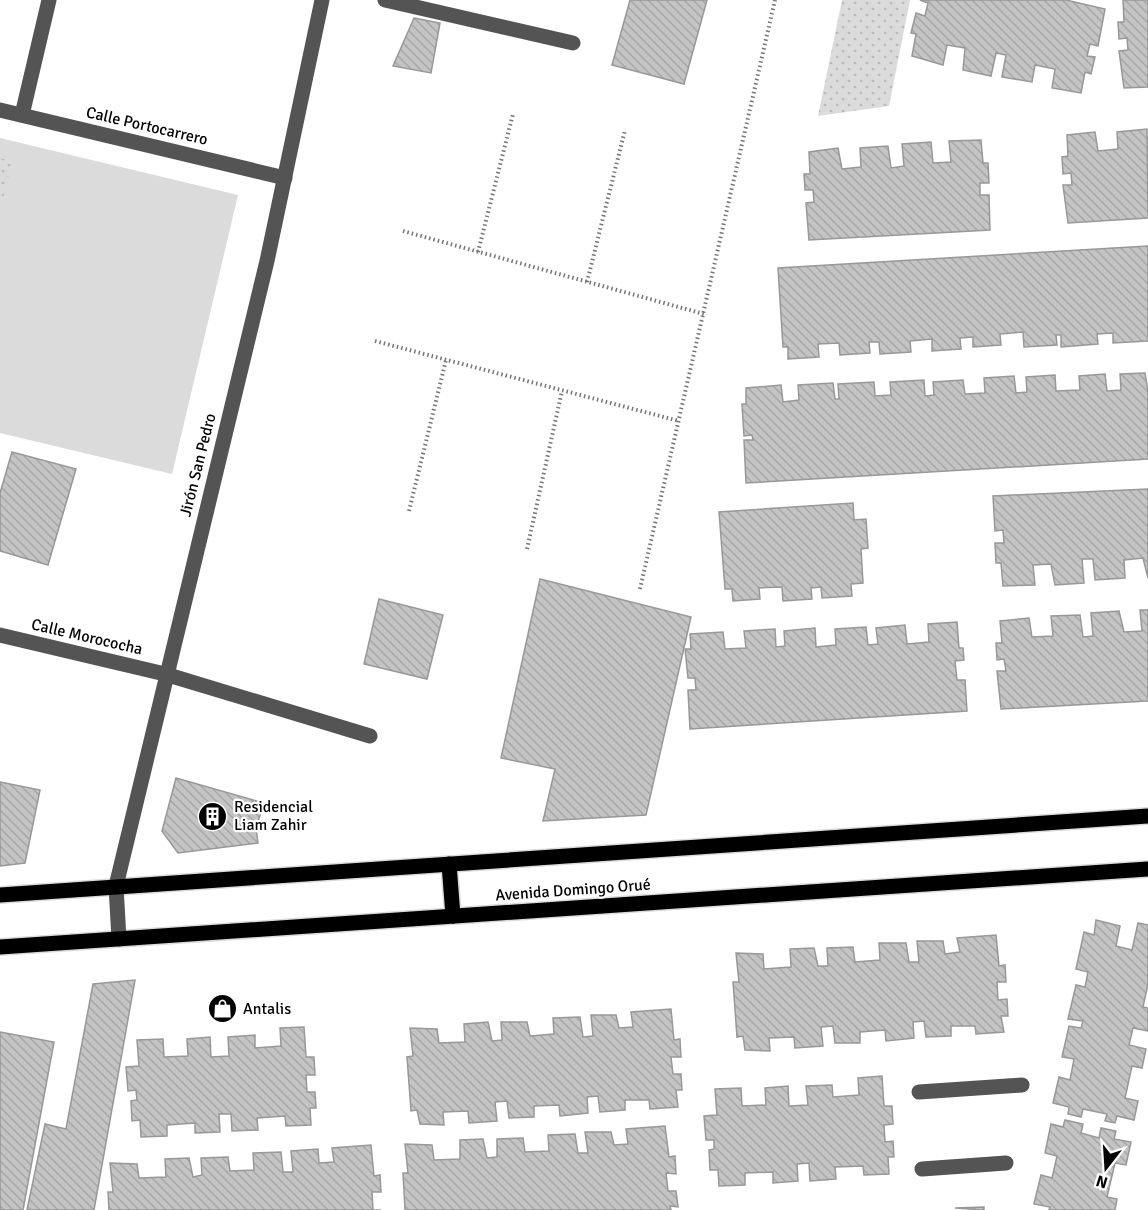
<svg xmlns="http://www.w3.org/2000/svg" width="1148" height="1210" font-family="Signika,sans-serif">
<defs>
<pattern id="park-dots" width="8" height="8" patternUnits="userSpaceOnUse" patternTransform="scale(1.5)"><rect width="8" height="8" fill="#dbdbdb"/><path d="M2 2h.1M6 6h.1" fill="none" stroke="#bababa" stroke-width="1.8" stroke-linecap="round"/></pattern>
<pattern id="building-back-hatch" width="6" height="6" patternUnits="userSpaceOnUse" patternTransform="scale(1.5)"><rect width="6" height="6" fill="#c4c4c4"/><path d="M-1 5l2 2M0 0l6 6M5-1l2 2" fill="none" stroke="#a7a7a7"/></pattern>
</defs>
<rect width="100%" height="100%" fill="#fff"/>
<path fill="#dbdbdb" d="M0,138L238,195L172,474L0,433Z"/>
<g fill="url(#park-dots)">
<path d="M842,0H910L889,106L818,116Z"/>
<path d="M0,158L12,161L0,212Z"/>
</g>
<g fill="url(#building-back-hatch)" stroke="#989898" stroke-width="1.5">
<path d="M630,0H707L684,84L612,65Z"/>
<path d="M920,0H1066L1105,9L1098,46L1090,44L1087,56L1095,57L1091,74L1085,72L1081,93L1052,88L1055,69L1035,65L1032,82L1002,77L1006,55L996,53L991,76L963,70L965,48L947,45L943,65L912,56L916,34L911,33L916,13L925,16L928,3Z"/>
<path d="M1123,0H1148V87L1124,88L1119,51L1128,50L1127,38L1119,39L1118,22H1124Z"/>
<path d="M414,18L440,23L431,73L393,66Z"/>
<path d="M1147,129L1148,218L1068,223L1063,185H1072L1071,173L1063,174L1062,157L1068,156L1067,135L1095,132L1098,151L1118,149L1117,132Z"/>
<path d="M981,140L983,163H988L989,183H980V195H989L990,230L809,240L806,203L814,202L813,190H805L804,174H810L809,152L838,148L842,169L861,167L860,148L888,146L891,168L904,166L902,144L931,142L933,163L951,162L949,141Z"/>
<path d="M1148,246V341L1113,343V333L1097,334L1098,344L1061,347V335H1056L1057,345L1024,347L1023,332L1000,334L1001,345L973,347V337L960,338L961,349L932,351V339L910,341L911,352L880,354L879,342H869L870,353L840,355L839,343L818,344L819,357L788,359V347H783L778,268Z"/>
<path d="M1145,373L1148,391V459L746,483L744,440H753L752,435L744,436L742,404H746V388L781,385L783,402L799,400L798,385L833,383L835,399H839L838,384L874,382L875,396L891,395L890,382L924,380L925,396L934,395L933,382L963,380L965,394L985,393L984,378L1014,376L1016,393L1027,392L1026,377L1055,375L1056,391L1080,390L1079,376L1105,374L1107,391L1121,390L1120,374Z"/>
<path d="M12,452L76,469L48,565L0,551V493Z"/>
<path d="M1148,489V578L1143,558L1124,560L1125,578L1095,580L1093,559H1082L1084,583L1055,585L1051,564L1033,565L1035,585L1003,586L1001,563H996L995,543H1004L1003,530L995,531L993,496Z"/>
<path d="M853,503L854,520L866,519L868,548L861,549L863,583L851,584L852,596L822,598L821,587L811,588L812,599L783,601L782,587L759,588L760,599L733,601L732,589H725L719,512Z"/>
<path d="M540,579L691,617L646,815L543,821L555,769L501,758Z"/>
<path d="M379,599L443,615L427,679L364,664Z"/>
<path d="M1140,610H1148V701L1001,709L997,671H1006L1004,659L997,660L996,643H1002L1000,621L1029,618L1032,637L1053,636L1051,616L1080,615L1083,637L1093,636L1091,613L1119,611L1124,632L1142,631Z"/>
<path d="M957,622L959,648H963L964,660L955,661L957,680H965L967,711L690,729L688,690H696L695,678H688L685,649H691L690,634L723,632L725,649L746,648L744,631L775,629L776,647L785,646L784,631L815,628L816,647L836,645L835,629L866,627L868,645L878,644L876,628L905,625L907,644L929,642L928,624Z"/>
<path d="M176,778L264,803L256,828L258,843L178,853L162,831Z"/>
<path d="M0,782L40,790L25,863L0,866Z"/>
<path d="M1096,920L1120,926L1116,946L1132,950L1138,923L1148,925V984L1143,1007L1148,1008V1031L1133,1028L1129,1045L1146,1049L1142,1068L1132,1066L1125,1098L1138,1101L1134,1120L1117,1116L1115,1123L1105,1121L1107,1114L1083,1109L1081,1117L1068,1114L1069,1107L1053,1103L1059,1077L1070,1080L1074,1059L1062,1057L1069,1026L1081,1028L1083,1021L1068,1019L1076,985L1085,987L1088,972L1076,969L1084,932L1094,935Z"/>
<path d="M996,935L999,966L1005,965L1006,982H997L998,1000L1007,999L1008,1016H1001L1004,1032L976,1034L975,1026H951V1036L926,1037L924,1021L913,1022L914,1038L886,1041L885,1030L860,1032V1043H835L833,1026L821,1027L823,1046L795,1048L794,1037L769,1038L770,1051L745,1050L743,1036L737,1037L733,982H739L736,953L763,954L764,969L791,967L790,949L814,948L818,966H828L827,948L853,947L855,962L880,960L879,943H906L909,962H919L917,941H943L945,954L960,952L957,938Z"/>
<path d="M135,980L94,1210H27L45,1124L66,1129L93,984Z"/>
<path d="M671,1009L674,1040L680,1039L681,1057H671L673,1074H681L682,1090H676L678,1107L650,1109L649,1100H625V1110L600,1112L598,1096L587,1097L588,1113L560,1116L559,1105L534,1106V1117L509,1118L507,1101L495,1102L497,1121L469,1123L468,1111L443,1112L444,1125L420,1124L417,1110L411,1111L407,1057L413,1056L410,1028L437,1029L439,1043L465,1042L464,1024L488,1022L492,1041L502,1040L501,1022H527L530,1036L554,1034L553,1018L580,1017L583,1037L593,1036L591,1015H616L619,1028L633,1027L631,1012Z"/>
<path d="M304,1027L306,1057H314L315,1075H306L307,1092H315L316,1108H310L311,1125L286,1126L285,1116L257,1118L258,1130L232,1131L231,1114H219L220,1132L195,1133V1123L167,1125V1136L141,1137L140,1120L132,1121L131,1101L137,1100L136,1090L128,1091L126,1067L139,1066L137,1040L163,1039L164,1057L188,1056L187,1039L210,1037L211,1057L229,1056L228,1037L255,1035V1048L281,1046L280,1028Z"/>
<path d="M0,1032L54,1042L23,1210H0Z"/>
<path d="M882,1076L884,1106H892L893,1124L884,1125L885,1142L893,1141L894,1157H888L889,1174L864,1175L863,1166L835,1167L836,1179L810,1181L809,1163L797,1164L798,1181L773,1183V1172L745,1173V1185L719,1186L718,1170H710L709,1150L714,1149V1140H706L704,1116L717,1115L715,1089L741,1088L742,1106L766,1105L765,1088L788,1086L789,1106L808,1105L806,1086L832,1085L833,1097L859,1095L858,1078Z"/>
<path d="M1065,1120L1083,1124L1081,1133L1099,1138L1101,1128L1116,1131L1114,1139L1131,1142L1126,1165L1115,1163L1107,1197L1117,1199L1115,1210H1049L1050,1207L1034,1204L1041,1175L1052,1178L1057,1156L1045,1153L1051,1124L1063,1127Z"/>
<path d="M665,1126L669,1157L675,1156L676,1174L666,1173L668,1191H676L678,1207L670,1206L671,1210H405L403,1173H408L405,1144L432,1145L434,1160L460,1159V1140L483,1139L487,1158L497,1157V1139L523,1138L525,1152L549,1151L548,1135L575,1134L578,1153H588L585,1132H611L614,1145L628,1144L626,1129Z"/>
<path d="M371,1145L374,1176L380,1175L381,1192H372L373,1210H381H109L108,1192H113L110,1163L137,1164L139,1178L166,1177L165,1159L189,1158L193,1177L202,1175L201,1158L228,1157L230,1171L254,1170L253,1153L281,1152L283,1172H293L291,1151L318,1149L319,1163L334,1162L332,1148Z"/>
<path d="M984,1207V1210L955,1208Z"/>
</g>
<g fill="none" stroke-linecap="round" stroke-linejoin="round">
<defs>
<g id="major">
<path d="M449,864L453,916"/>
<path d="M0,895L1148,816"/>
<path d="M0,947L1148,869"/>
</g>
</defs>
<use href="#major" stroke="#dbdbdb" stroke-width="18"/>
<g stroke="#767676" stroke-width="4" stroke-dasharray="1.5 3" stroke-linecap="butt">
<path d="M403,231L704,314"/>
<path d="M478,252L513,114"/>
<path d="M587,282L625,130"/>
<path d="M375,341L679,421"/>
<path d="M409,511L446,360"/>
<path d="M527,549L562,391"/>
<path d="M640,589L775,0"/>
</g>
<g stroke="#545454" stroke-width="15">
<path d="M385,0L573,43"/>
<path d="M0,110L285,178"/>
<path d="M22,115L49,0"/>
<path d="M0,635L165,674L370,736"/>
<path d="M119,939L116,886L267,261L322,0"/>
<path d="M919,1092L1022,1085"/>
<path d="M922,1169L1006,1163"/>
</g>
<use href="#major" stroke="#000" stroke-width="15"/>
</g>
<defs>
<symbol id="building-disc" viewBox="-11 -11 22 22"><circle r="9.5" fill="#000" stroke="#fff"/><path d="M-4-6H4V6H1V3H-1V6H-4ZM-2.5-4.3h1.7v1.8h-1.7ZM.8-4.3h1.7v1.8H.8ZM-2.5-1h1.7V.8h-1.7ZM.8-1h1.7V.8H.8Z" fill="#fff"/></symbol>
<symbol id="shop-disc" viewBox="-11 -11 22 22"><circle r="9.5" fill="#000" stroke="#fff"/><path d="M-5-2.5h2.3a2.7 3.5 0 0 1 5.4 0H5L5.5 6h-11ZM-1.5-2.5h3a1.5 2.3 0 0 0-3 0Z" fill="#fff"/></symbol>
</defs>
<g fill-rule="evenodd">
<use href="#building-disc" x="196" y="800" width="33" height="33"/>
<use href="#shop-disc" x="206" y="992" width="33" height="33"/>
</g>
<g text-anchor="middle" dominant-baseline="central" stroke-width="4.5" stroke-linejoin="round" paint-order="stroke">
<g font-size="16" fill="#000" stroke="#fff">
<text transform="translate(147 126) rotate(13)">Calle Portocarrero</text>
<text transform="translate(198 465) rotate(-76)">Jirón San Pedro</text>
<text transform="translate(87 637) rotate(13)">Calle Morococha</text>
<text transform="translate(573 890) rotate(-4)">Avenida Domingo Orué</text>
</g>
<g font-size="16" fill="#000" stroke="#fff" text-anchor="start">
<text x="234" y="807">Residencial<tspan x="234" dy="18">Liam Zahir</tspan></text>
<text x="243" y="1009">Antalis</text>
</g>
</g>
<g transform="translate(1106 1168) rotate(197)" stroke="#ffffff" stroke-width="4.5" paint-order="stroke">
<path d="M0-4.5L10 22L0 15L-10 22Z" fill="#000000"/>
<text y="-9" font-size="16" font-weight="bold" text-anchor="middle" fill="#000000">N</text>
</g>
</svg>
